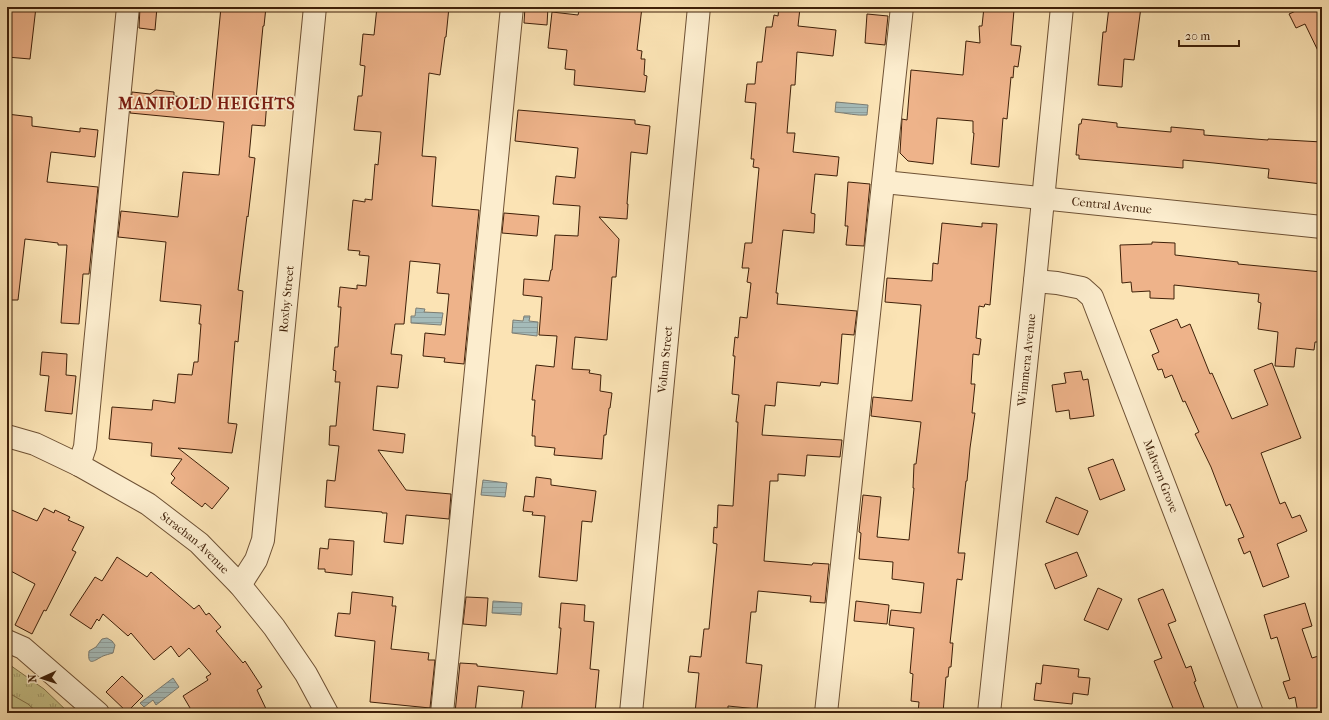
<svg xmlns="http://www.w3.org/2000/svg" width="1329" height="720" font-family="'IM FELL French Canon',serif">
<defs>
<pattern id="grass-tufts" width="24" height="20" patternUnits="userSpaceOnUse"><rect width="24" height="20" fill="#c6c188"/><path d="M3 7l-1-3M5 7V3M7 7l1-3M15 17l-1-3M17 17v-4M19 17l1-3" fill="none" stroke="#a29c6d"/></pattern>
<pattern id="water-rules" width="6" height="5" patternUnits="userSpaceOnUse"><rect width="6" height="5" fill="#a5bbb9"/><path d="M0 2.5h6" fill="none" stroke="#8fa09e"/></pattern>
</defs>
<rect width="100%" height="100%" fill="#fbe3b4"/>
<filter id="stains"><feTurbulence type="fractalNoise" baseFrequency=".005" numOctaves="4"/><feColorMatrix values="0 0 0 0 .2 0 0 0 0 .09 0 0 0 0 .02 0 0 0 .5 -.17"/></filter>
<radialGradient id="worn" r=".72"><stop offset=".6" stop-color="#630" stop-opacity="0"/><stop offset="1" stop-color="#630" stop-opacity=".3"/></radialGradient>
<path fill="url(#grass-tufts)" stroke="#827048" d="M7,663L44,689L69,713H7Z"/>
<path fill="#c6c188" stroke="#827048" d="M7,692L28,704L38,713H7Z"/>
<g fill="url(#water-rules)" stroke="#7c7d73">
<path d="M836,102L868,105L867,115C857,116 846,113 835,112Z"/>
<path d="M416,308L425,309L424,312L443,313L441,325L411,323V316H415Z"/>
<path d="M524,316H530L529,321L538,322L537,336L512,333L513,320L523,321Z"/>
<path d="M483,480L507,483L505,497L481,495Z"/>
<path d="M493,601L522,603L521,615L492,613Z"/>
<path d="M107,638L112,641L115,645L113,653C109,654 106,655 103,656C95,660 87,668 89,651L96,647L102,639Z"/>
<path d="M173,678L179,687L156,705L153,700L144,707L140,703Z"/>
</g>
<g fill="#eeb38a" stroke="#3f2009">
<path d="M7,7H36L30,59L7,57Z"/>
<path d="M140,7H157L155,30L139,28Z"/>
<path d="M221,7H266L264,26H263L256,99L267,101L265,126L252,125L249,157L255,158L248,217L247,216L238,290L243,291L238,342L235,341L228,423L237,424L232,453L178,448L229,488L212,509L205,503L202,507L171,483L175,478L171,474L182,459L151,456L152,443L109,439L112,407L152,410L153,400L175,403L178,374L192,375L194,362H198L201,324H199L201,305L160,301L166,242L118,237L121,211L178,217L183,172L219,175L224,122L130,113L132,92L150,94L156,90L174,92V96L212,100Z"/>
<path d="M377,7H449L446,37H445L440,75L429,73L422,156L436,157L432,206L479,210L464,364L444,362L445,358L423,356L425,333L445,335L449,294L437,293L440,264L410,261L404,324H395L391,354L402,355L398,388L377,386L373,430L405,434L403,453L378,450L406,490L451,494L449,519L406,515L403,544L384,542L387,513H382V512L325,507L327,480L335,481L339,446L329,445L330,426H336L340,382H335L336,371L333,370L335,347H338L341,307H338L340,287L357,289V285L366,286L369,256L359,255L360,251L348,250L353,200L365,202V199L372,200L375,164L378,165L381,132L354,130L358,96H362L365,66L360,65L363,34L374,35Z"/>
<path d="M525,7H548L547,25L524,23Z"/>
<path d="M581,7H642L637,50L642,51L641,59H645L644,75L647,76L645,92L574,85L575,70L565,69L567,50L548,48L552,12L578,15L579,11H581Z"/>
<path d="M779,7L800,8L798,26L836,30L833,56L797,52L795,85H791L787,133H795L793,152L839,157L837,176L815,174L811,213L815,214L814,233L783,230L776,293H778L777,304L857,311L854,335L842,334L838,384L821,382L820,386L777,382L775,406L765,405L762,435L842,440L840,457L807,455L805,476L778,474V481H770L764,561L812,565L813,563L829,564L825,603L810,602L811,596L758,591L756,612H751L746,663L762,665L757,709L728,706V713H695L699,673L688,672L690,656L701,657L704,629H709L717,544L713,543L714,527L717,528L718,505L733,506L738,422H736L739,395L732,394L735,356H733L735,337L738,338L740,317L747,318L751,283L747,282L749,268H742L745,243H752L759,168L753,167L754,159H751L756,103L745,102L747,84H755L757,62H762L766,27H772L774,15L778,16Z"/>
<path d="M984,7H1011V10H1014L1011,45L1021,46L1018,67L1014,66L1013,78L1011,77L1007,119L1003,118L999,167L971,164L974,133H973V121L937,118L933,164L908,161L900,153L902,119L907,120L911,70L963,75L966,41L980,43L979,26H982Z"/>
<path d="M1109,7H1141L1134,60L1124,59L1122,87L1098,85L1103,32H1106Z"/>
<path d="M1297,7H1322V59L1305,24L1296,28L1289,14L1298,10Z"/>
<path d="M867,14L888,16L885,45L865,43Z"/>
<path d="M518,110L635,120V124L650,126L647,154L631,152L627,204H628L627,219L599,217L619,239L616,277H612L607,340L575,337L572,369L590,370L589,373L601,375L600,391L612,393L610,408H609L606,435H604L602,459L554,455L555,448L535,446V436H532L535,400H532L536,365L554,367L557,336L539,335L542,297L523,295L524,279L549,281L551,270H552L555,235L578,236L580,206L553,204L556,176L575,178L578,148L515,141Z"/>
<path d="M7,114L32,117V126L80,132V128L98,130L95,157L51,152L47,182L98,187L89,274H83L79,324L61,323L67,245H58V243L25,239L18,300H7Z"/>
<path d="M1082,119L1117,123V127L1171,132V127L1204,130V135L1268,140V139L1322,142V184L1268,178L1269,169L1214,163L1183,160V168L1079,159V155H1076L1079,124H1081Z"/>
<path d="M848,182L870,184L864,246L846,245L848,226H845Z"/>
<path d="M504,213L539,216L537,236L502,233Z"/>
<path d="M942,223L982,227V223L997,224L990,305L985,304L984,307L979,306L976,338L981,339L979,355L973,354L971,384H975L972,413H975L970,448L967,481H966L958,553H965L962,580L957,579L950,643H953L951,667H949L948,677H946L943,713H918L919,702L911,701L913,674L910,673L914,628L889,625L891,610L921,613L924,583L892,579L893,562L859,559L861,533L859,532L863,495L881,497L877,537L909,540L914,488H913L914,464H916L921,422L871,416L873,397L912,401L921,305L885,302L887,278L932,281L933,263L938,264Z"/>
<path d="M1152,242L1175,243V255L1238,262V264L1322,272V342H1315L1314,350L1296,348L1294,367L1275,366L1278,332L1258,329L1261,303L1258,302L1259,294L1174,285V299L1150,298V291L1132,292L1131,282L1122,283L1120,245L1152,244Z"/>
<path d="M1177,319L1181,328L1190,324L1210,374L1212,373L1232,419L1268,405L1254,370L1272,363L1301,438L1261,453L1280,504L1285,502L1292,518L1300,515L1307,531L1277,544L1289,577L1263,587L1250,551L1244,554L1238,539L1244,537L1230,504L1226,506L1211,467L1195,434L1199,432L1185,401L1183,402L1172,375L1165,378L1162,369L1158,370L1152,355L1159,352L1150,330Z"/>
<path d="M42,352L67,354L66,375L76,376L72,414L45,411L49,376L40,375Z"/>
<path d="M1081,371L1083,380L1088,379L1094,416L1070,419L1069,410L1056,412L1052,385L1066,383L1064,373Z"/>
<path d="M1113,459L1125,490L1100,500L1088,468Z"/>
<path d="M536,477L551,479V485L596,491L592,522L582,521L577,581L539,577L545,516L532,515L533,512L523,511L525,496L534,497Z"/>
<path d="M1056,497L1088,511L1078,535L1046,522Z"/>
<path d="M7,508L37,521L44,508L54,513L55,510L70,517L68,520L84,527L72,550L76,552L46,611L44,610L32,634L15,625L35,584L7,569Z"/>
<path d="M329,539L354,541L352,575L325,572V569H318L320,548L328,549Z"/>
<path d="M1077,552L1087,576L1055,589L1045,564Z"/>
<path d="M117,557L147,577L151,572L194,609L199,605L206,615L209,613L221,627L216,631L243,663L245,661L262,687L257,690L268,713H193L183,696L208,680L206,677L211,674L189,648L179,657L171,646L154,660L131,633L128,636L103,614L99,621L97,619L91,629L70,615L95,577L102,581Z"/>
<path d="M1098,588L1122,599L1108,630L1084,620Z"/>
<path d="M1163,589L1176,621L1168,624L1186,668L1191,666L1196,681L1194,682L1206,713H1175L1154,661L1162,658L1138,599Z"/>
<path d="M352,592L393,597L392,606H396L391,649L429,653L428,660H435L430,708L370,702L375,641L335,636L338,613L350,614Z"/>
<path d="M466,597L488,598L486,626L463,624Z"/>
<path d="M856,601L889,605L887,624L854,621Z"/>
<path d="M561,603L585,605L584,621L594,622L590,669L599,670L595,713H521L524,691L478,686L475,713H455L460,663L477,664V666L557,674L561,628H559Z"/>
<path d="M1305,603L1312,626L1302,629L1312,658L1322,655V713H1298L1295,697L1289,699L1283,682L1290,680L1277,637L1271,639L1264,615Z"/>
<path d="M1043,665L1079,669L1078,677L1090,678L1088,695L1073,693L1072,704L1034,700L1036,683L1041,684Z"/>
<path d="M122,676L143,696L127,712L106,692Z"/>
</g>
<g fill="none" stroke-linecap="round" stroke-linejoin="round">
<defs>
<g id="minor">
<path id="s1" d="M884,182L1322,227"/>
<path id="s2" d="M1035,281L1057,283L1082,288L1092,297L1252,713"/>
<path id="s3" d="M7,436L35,444L79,465L148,504L199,543L240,585L274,627L306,674L327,713"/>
<path d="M79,465L85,447L128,7"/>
<path id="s4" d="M240,585L256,560L263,540L315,7"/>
<path d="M7,641L23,648L98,713"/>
<path d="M442,713L512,7"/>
<path id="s5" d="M631,713L699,7"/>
<path d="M826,713L902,7"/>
<path id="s6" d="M989,713L1035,281L1062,7"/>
</g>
</defs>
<use href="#minor" stroke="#6e5134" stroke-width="24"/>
<use href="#minor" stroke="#fcedce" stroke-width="22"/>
</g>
<g text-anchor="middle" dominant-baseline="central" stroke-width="3.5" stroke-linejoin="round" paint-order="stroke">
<g font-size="12" fill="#3f2009" stroke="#fcedce">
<text stroke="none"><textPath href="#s1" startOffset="229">Central Avenue</textPath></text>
<text stroke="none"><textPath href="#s4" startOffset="293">Roxby Street</textPath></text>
<text stroke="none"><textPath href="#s5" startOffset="355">Volum Street</textPath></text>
<text stroke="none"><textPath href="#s6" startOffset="355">Wimmera Avenue</textPath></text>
<text stroke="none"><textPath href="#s2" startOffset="253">Malvern Grove</textPath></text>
<text stroke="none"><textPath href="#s3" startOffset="218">Strachan Avenue</textPath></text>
</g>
<g font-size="16" font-weight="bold" letter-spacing="1" fill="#7a1f14" stroke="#fcedce">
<text x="207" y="103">MANIFOLD HEIGHTS</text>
</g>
</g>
<rect width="1329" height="720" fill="none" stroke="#fbe3b4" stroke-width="24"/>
<rect x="8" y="8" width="1313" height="704" fill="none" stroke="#3f2009" stroke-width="2"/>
<rect x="12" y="12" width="1305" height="696" fill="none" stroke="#3f2009"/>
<g transform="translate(42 678) rotate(267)" stroke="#fcedce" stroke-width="3" paint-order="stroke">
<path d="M0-3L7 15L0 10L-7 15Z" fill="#3f2009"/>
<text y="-6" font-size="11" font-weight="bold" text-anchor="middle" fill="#3f2009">N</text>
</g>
<path d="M1179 40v6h60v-6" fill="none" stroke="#3f2009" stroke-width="2"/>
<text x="1185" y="40" font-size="12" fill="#3f2009" stroke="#fcedce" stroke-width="3" paint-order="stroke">20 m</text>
<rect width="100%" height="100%" filter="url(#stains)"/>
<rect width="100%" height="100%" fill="url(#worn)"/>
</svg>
